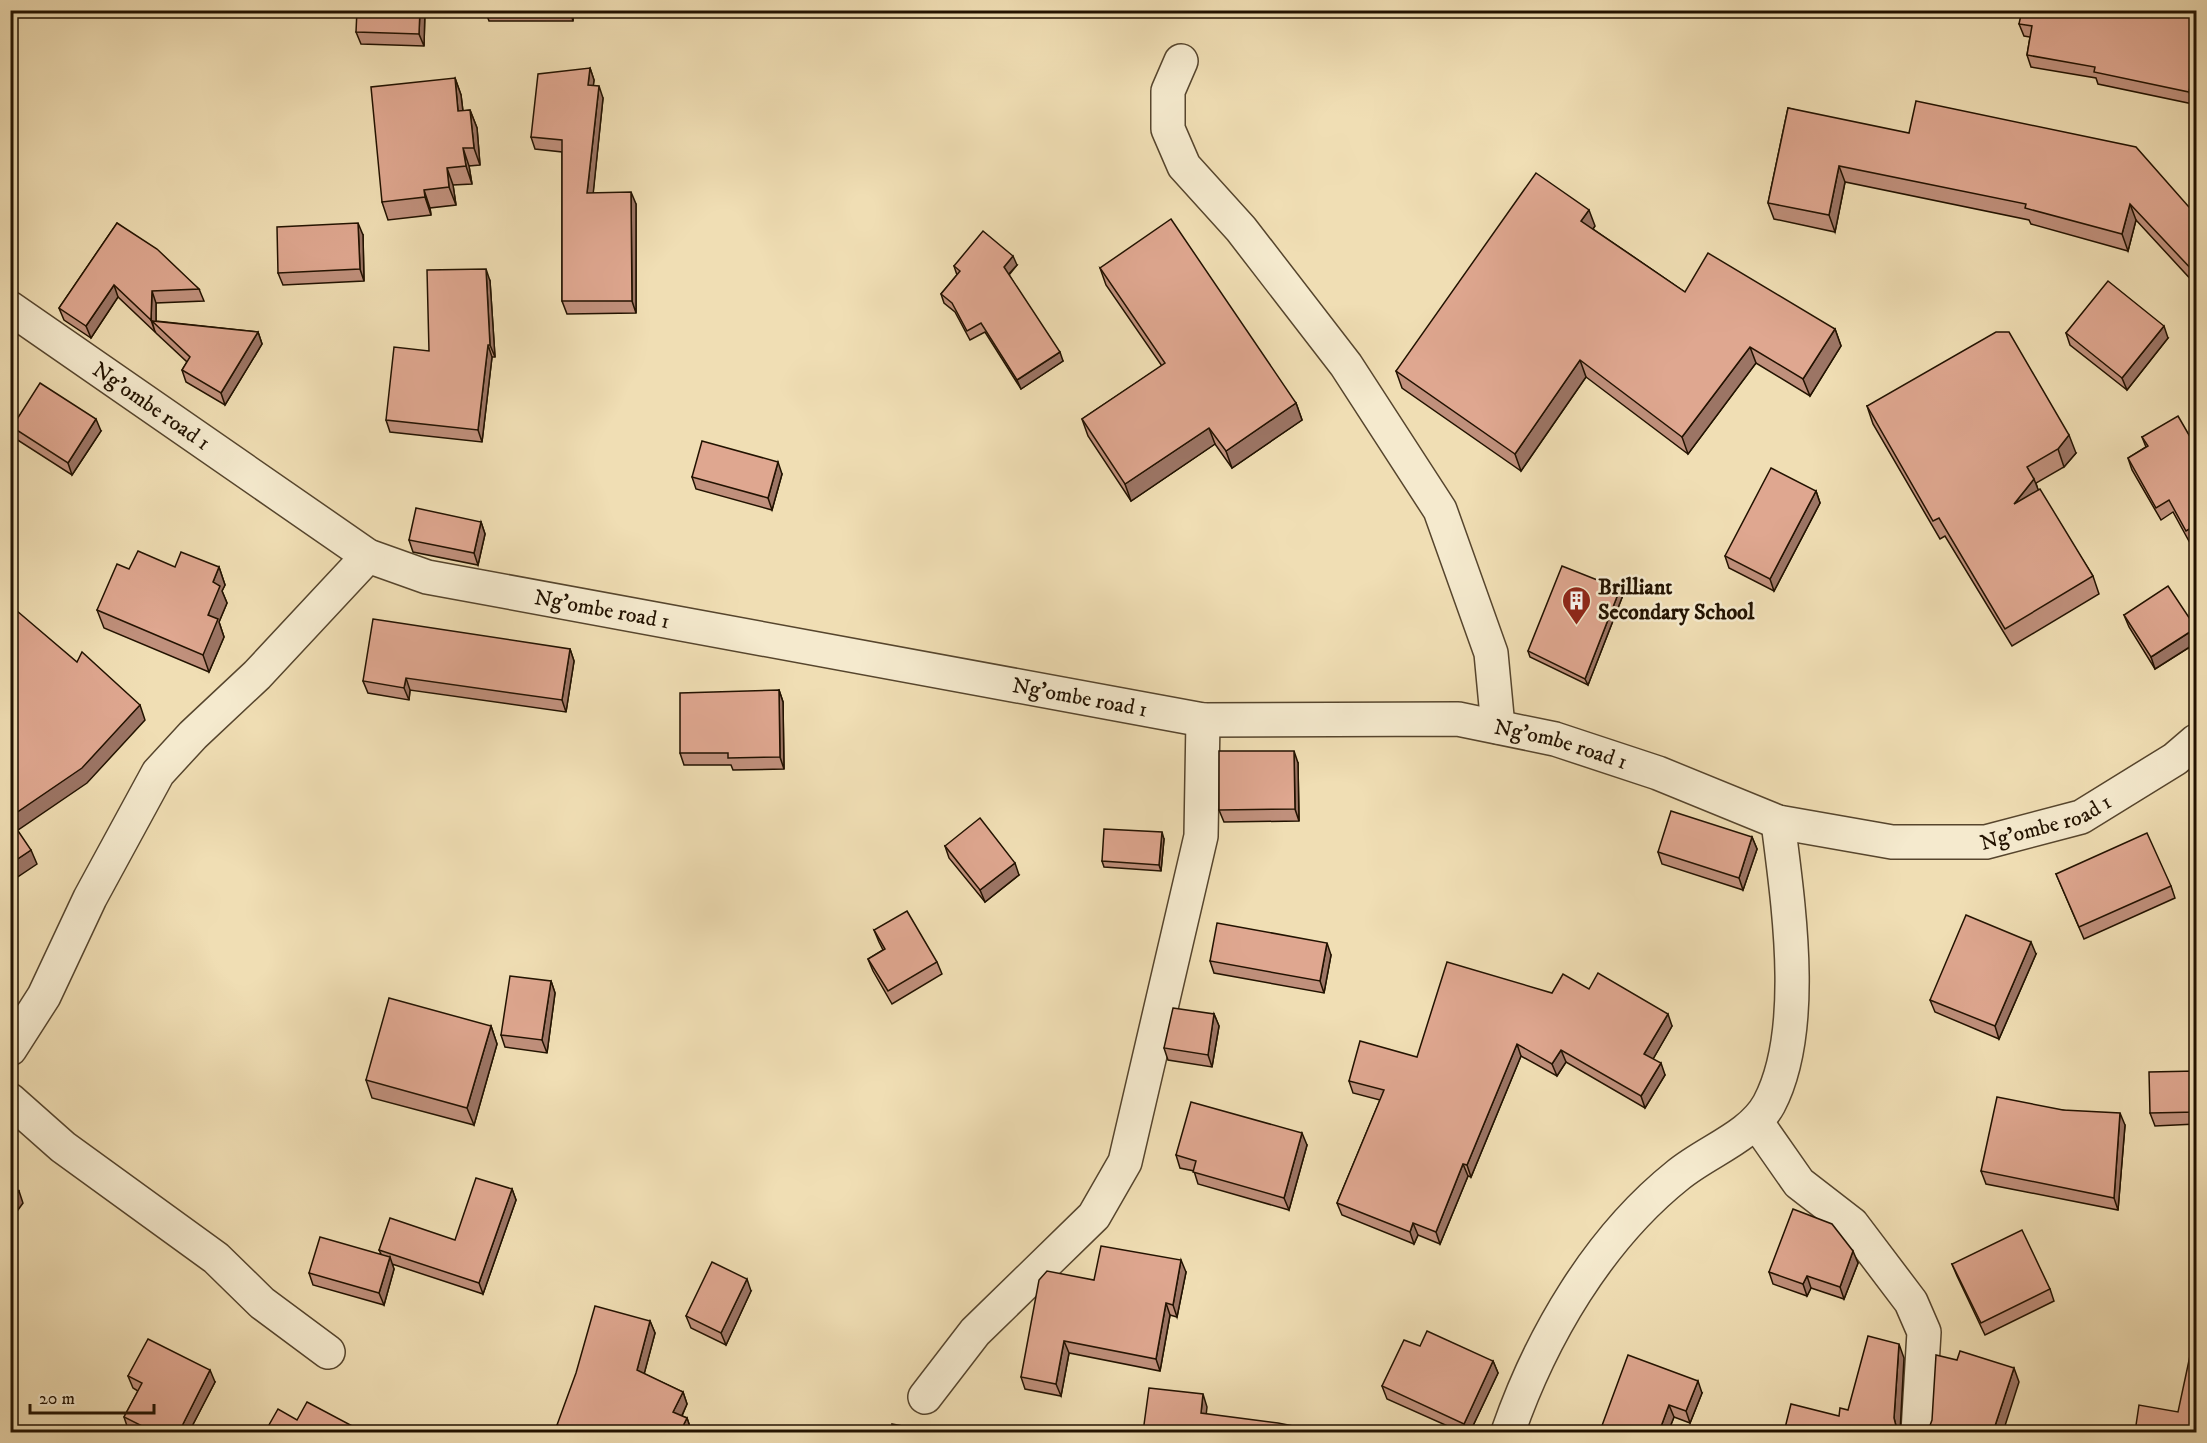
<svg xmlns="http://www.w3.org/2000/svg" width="2207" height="1443" font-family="'IM FELL DW Pica',serif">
<rect width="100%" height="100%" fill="#f0deb4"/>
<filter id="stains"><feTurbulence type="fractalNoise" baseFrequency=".00333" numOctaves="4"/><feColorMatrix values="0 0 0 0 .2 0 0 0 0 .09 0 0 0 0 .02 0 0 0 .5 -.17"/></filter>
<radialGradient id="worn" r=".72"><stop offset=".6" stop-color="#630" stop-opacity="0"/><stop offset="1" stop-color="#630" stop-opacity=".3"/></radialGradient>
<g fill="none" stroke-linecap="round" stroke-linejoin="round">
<defs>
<g id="street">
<path d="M1181,61L1168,91V129L1184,166L1241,229L1346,365L1440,510L1491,653L1498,727"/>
<path id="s1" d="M10,308L368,556L427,577L1203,720L1458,719L1555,739L1658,773L1778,822L1892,842H1986L2081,817L2175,759L2196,741"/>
<path d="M10,1049L44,996L90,898L158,773L193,735L257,675L368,556"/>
<path d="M10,1100L63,1147L216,1258L262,1303L328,1352"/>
<path d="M1757,1123L1799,1183L1852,1224L1911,1302L1924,1332L1918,1432"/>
<path d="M925,1397L975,1332L1094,1216L1125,1162L1201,836L1203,720"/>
<path d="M1508,1432C1541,1337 1598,1239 1678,1175C1707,1151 1751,1137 1769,1104C1808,1030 1788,902 1778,822"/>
</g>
</defs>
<use href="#street" stroke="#56452d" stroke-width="36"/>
<use href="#street" stroke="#f5eace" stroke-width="33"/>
</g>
<g fill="#c0907c" stroke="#221200" stroke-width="1.5">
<path d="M425,10L424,46L361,44L356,32Z"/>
<path d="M485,10H573V21H489Z"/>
<path d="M2196,10L2193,104L2098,84L2096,78L2031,67L2027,55L2030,37L2024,36L2019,24Z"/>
<path d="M590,68L594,80L593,86L603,98L593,193L636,204V313L567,314L562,301V152L535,149L531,137Z"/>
<path d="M455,78L461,95L463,111L470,110L477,128L480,165L469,166L472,184L453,185L456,205L430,208L431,215L388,220L382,202Z"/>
<path d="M1788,108L2196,215V285L2136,220L2128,251L2031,224L2029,220L1845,182L1835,232L1774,219L1768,203Z"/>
<path d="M117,223L199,289L204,301L156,303V321L258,332L262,344L225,405L186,382L182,370L187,362L156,333L155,331V332L118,297L91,338L64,320L59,308Z"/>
<path d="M1595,226L1593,229L1685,292L1835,329L1841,346L1810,396L1756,363L1688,454L1586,377L1521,471L1402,388L1396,371Z"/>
<path d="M363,235L364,281L283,285L278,273Z"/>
<path d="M1017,265L1009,275L1063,361L1021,389L985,332L970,340L955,312L944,303L941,294L957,275L954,266Z"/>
<path d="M1100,268L1296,403L1302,420L1232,468L1215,444L1131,501L1088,436L1082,419L1162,366L1106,285Z"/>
<path d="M490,281L495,357H492L482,442L390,432L386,420L429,351Z"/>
<path d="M2066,333L2168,338L2127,390L2070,345Z"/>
<path d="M1867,406L2076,453L2064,467L2036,483L2038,490L2093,576L2099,594L2012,646L1945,536L1940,539L1873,424Z"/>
<path d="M12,427L101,431L72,475L16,439Z"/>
<path d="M2142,437L2196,447V539L2190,543L2173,512L2161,520L2132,470L2128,458L2146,447Z"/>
<path d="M782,474L772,510L696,489L692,477Z"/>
<path d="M1816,491L1820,503L1774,591L1729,568L1725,556Z"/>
<path d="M481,522L485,534L478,565L413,552L409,540Z"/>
<path d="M175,567H219L225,585L222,591L227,603L219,622L224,637L209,672L104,628L97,610L129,569Z"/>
<path d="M1623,595L1588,685L1530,657L1528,651Z"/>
<path d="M2124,615L2196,630V643L2155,669L2129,627Z"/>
<path d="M570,649L574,661L566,712L410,690L409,700L368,693L363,681Z"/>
<path d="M779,690L783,702L784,769L733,770L731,765H684L680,753Z"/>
<path d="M1298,763L1299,821L1224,822L1219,810Z"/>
<path d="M1752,837L1757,849L1743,890L1662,864L1658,852Z"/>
<path d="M1164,839L1161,871L1104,867L1102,861Z"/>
<path d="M945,846L1019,875L985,902L949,858Z"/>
<path d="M2056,874L2171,886L2175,898L2084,939Z"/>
<path d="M874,930L937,962L942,974L892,1004L873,971L868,959L883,950L879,942Z"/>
<path d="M2036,954L1999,1039L1935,1012L1930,1000Z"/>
<path d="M1331,955L1324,993L1214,973L1210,961Z"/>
<path d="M551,981L555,993L547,1053L505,1047L501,1035Z"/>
<path d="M1589,989L1672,1026L1653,1059L1665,1075L1645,1108L1566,1062L1557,1076L1521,1056L1471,1177L1468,1176L1440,1244L1418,1235L1414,1244L1342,1215L1337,1203L1380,1100L1353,1093L1349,1081L1417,1057L1552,993Z"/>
<path d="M1214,1014L1219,1026L1212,1067L1168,1060L1164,1048Z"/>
<path d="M491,1026L497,1044L474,1125L372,1098L366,1080Z"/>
<path d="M2196,1071V1124L2155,1126L2150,1113Z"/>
<path d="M2063,1110L2125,1125L2118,1210L1986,1184L1981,1171Z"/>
<path d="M1307,1145L1289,1210L1198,1184L1194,1171L1180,1168L1176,1155Z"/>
<path d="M512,1189L516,1200L483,1294L392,1264L394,1269L384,1305L313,1285L309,1273L381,1254L379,1250L455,1240Z"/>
<path d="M1858,1263L1844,1299L1811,1288L1807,1296L1773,1284L1769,1272Z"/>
<path d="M1952,1264L2050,1289L2054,1301L1985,1335L1957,1276Z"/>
<path d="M1186,1272L1177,1317L1170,1315L1160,1371L1069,1353L1061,1396L1025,1389L1021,1377L1094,1280Z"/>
<path d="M751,1291L726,1345L691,1328L686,1316Z"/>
<path d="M650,1321L655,1333L644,1374L683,1392L687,1404L682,1416L687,1418L691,1430L690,1432H560L557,1425Z"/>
<path d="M1493,1361L1498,1373L1470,1432H1461L1387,1399L1382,1386Z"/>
<path d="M128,1376L215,1382L189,1432H135L128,1429L124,1417L138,1391L133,1388Z"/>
<path d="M1702,1393L1690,1423L1674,1417L1668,1432H1600V1431Z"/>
</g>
<g fill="#9c7565" stroke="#221200" stroke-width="1.5">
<path d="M420,10H425L424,46L419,34Z"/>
<path d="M570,10H573V21Z"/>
<path d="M2196,56V87L2193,104L2189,92Z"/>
<path d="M590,68L594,80L592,97L588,85Z"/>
<path d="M455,78L461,95L465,129L458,111Z"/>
<path d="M599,86L603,98L592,205L587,193Z"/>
<path d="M470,110L477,128L480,165L474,148Z"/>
<path d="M463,148L469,166L472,184L466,166Z"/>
<path d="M1839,166L1845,182L1835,232L1829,215Z"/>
<path d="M447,168L453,185L456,205L449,187Z"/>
<path d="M424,190L430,208L431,215L425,197Z"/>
<path d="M631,192L636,204V313L632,301Z"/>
<path d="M2130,204L2136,220L2128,251L2122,234Z"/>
<path d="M1589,210L1595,226L1587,237L1581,221Z"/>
<path d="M358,223L363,235L364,281L360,269Z"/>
<path d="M1013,256L1017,265L1007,276L1004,267Z"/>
<path d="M486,269L490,281L495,357L490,345Z"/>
<path d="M114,285L118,297L91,338L86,326Z"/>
<path d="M152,291L156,303V324L152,321L155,332L151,320Z"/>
<path d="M2164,326L2168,338L2127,390L2122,378Z"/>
<path d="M1835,329L1841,346L1810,396L1803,379Z"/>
<path d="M258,332L262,344L225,405L221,393Z"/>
<path d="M488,345L492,357L482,442L478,430Z"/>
<path d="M1750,347L1756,363L1688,454L1682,437Z"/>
<path d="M1060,352L1063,361L1021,389L1017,380Z"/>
<path d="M1580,360L1586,377L1521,471L1515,454Z"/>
<path d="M1296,403L1302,420L1232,468L1226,451Z"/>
<path d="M96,419L101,431L72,475L68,463Z"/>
<path d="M1209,428L1215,444L1131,501L1125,484Z"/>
<path d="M2069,435L2076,453L2064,467L2058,449Z"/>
<path d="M778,462L782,474L772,510L768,498Z"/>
<path d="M2034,479L2041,497L2014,504Z"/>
<path d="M1816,491L1820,503L1774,591L1770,579Z"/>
<path d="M481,522L485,534L478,565L474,553Z"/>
<path d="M219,567L225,585L222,591L227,603L219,622L224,637L209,672L203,655L213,582Z"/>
<path d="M1620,589L1623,595L1588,685L1585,679Z"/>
<path d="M2196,628V643L2155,669L2151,657Z"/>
<path d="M570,649L574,661L566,712L562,700Z"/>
<path d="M406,678L410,690L409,700L404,688Z"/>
<path d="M779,690L783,702L784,769L780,757Z"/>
<path d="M140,705L145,720L87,783L15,832L10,820V817Z"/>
<path d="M1294,751L1298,763L1299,821L1295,809Z"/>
<path d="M1162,832L1164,839L1161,871L1159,865Z"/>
<path d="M1752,837L1757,849L1743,890L1739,878Z"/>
<path d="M31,850L37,864L10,882V864Z"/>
<path d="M1015,863L1019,875L985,902L980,890Z"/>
<path d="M2031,942L2036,954L1999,1039L1995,1026Z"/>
<path d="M1327,943L1331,955L1324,993L1320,981Z"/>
<path d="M551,981L555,993L547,1053L542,1040Z"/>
<path d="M1214,1014L1219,1026L1212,1067L1208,1055Z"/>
<path d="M1668,1014L1672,1026L1649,1066L1644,1054Z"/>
<path d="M491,1026L497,1044L474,1125L467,1108Z"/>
<path d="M1517,1044L1521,1056L1471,1177L1467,1165Z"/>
<path d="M1561,1050L1566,1062L1557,1076L1552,1064Z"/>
<path d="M1661,1063L1665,1075L1645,1108L1641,1096Z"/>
<path d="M2120,1113L2125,1125L2118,1210L2114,1198Z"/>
<path d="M1302,1133L1307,1145L1289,1210L1284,1198Z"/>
<path d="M1463,1164L1468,1176L1440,1244L1436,1232Z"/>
<path d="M512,1189L516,1200L483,1294L479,1283Z"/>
<path d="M19,1191L23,1203L10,1221V1202Z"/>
<path d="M1413,1223L1418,1235L1414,1244L1410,1232Z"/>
<path d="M1853,1251L1858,1263L1844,1299L1840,1287Z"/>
<path d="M390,1257L394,1269L384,1305L379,1293Z"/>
<path d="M1181,1260L1186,1272L1177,1317L1173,1305Z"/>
<path d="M1807,1276L1811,1288L1807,1296L1803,1284Z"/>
<path d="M747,1279L751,1291L726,1345L721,1333Z"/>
<path d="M1166,1303L1170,1315L1160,1371L1156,1359Z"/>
<path d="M650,1321L655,1333L642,1382L637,1370Z"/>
<path d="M1064,1341L1069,1353L1061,1396L1056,1384Z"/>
<path d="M1899,1344L1904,1358L1900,1432L1896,1426L1894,1418Z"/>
<path d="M1493,1361L1498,1373L1470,1432H1467L1464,1424Z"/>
<path d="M2014,1368L2019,1382L2003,1432H1993Z"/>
<path d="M210,1370L215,1382L189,1432H179Z"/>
<path d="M1698,1381L1702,1393L1690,1423L1686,1411Z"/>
<path d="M683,1392L687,1404L678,1424L673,1412Z"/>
<path d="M1203,1394L1207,1407L1205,1425L1201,1413Z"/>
<path d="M1669,1405L1674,1417L1668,1432H1659Z"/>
<path d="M687,1418L691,1430L690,1432H680Z"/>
</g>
<g fill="#dfa790" stroke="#221200" stroke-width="1.5">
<path d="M357,10H420L419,34L356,32Z"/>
<path d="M2022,10H2196V56L2189,92L2094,72L2095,67L2027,55L2032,26L2019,24Z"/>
<path d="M590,68L588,85L599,86L587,193L631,192L632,301H562V140L531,137L538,74Z"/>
<path d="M455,78L458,111L470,110L474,148H463L466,166L447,168L449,187L424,190L425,197L382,202L371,87Z"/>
<path d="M1916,101L2136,147L2196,215V274L2130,204L2122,234L2025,208L2026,204L1839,166L1829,215L1768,203L1788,108L1909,133Z"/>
<path d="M1536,173L1589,210L1581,221L1685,292L1708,253L1835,329L1803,379L1750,347L1682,437L1580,360L1515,454L1396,371Z"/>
<path d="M1171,219L1296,403L1226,451L1209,428L1125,484L1082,419L1165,363L1100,268Z"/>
<path d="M117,223L157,249L199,289L152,291L151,320L114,285L86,326L59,308Z"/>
<path d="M358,223L360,269L278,273L277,227Z"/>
<path d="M983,231L1013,256L1004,267L1060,352L1017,380L981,323L967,331L952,303L941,294L960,271L954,266Z"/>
<path d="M486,269L490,345H488L478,430L386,420L394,347L429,351L427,270Z"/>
<path d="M2108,281L2164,326L2122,378L2066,333Z"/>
<path d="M152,321L258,332L221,393L182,370L190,357Z"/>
<path d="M1996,332H2009L2069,435L2058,449L2027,467L2034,479L2014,504L2040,489L2093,576L2005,629L1939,518L1933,521L1867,406Z"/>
<path d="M40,383L96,419L68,463L12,427Z"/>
<path d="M2178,416L2196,447V525L2186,531L2169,500L2156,508L2128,458L2148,446L2142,437Z"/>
<path d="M702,441L778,462L768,498L692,477Z"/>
<path d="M1771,468L1816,491L1770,579L1725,556Z"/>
<path d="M416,508L481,522L474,553L409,540Z"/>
<path d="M138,551L175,567L181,552L219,567L213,582L220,586L208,615L218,619L203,655L97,610L117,564L129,569Z"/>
<path d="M1562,566L1620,589L1585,679L1528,651Z"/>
<path d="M2168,586L2196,628L2151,657L2124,615Z"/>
<path d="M10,605L77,662L82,652L140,705L82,768L10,817Z"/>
<path d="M373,619L570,649L562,700L406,678L404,688L363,681Z"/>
<path d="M779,690L780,757L728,758V753H680V693Z"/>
<path d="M1219,751H1294L1295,809L1219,810Z"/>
<path d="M1671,811L1752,837L1739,878L1658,852Z"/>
<path d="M980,818L1015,863L980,890L945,846Z"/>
<path d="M10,819L31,850L10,864Z"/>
<path d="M1104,829L1162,832L1159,865L1102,861Z"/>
<path d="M2147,833L2171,886L2079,927L2056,874Z"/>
<path d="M907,911L937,962L888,991L868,959L885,949L874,930Z"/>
<path d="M1966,915L2031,942L1995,1026L1930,1000Z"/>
<path d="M1217,923L1327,943L1320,981L1210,961Z"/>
<path d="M1447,962L1552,993L1563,974L1589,989L1598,973L1668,1014L1644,1054L1661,1063L1641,1096L1561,1050L1552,1064L1517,1044L1467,1165L1463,1164L1436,1232L1413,1223L1410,1232L1337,1203L1384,1090L1349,1081L1360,1041L1417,1057Z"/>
<path d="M510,976L551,981L542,1040L501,1035Z"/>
<path d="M389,998L491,1026L467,1108L366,1080Z"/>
<path d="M1173,1008L1214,1014L1208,1055L1164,1048Z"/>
<path d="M2196,1071V1112L2150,1113L2149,1072Z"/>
<path d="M1997,1097L2063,1110L2120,1113L2114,1198L1981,1171Z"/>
<path d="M1191,1102L1302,1133L1284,1198L1193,1172L1196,1161L1176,1155Z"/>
<path d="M476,1178L512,1189L479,1283L379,1250L390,1218L455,1240Z"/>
<path d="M10,1185L19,1191L10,1202Z"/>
<path d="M1793,1209L1832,1224L1853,1251L1840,1287L1807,1276L1803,1284L1769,1272Z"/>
<path d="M2022,1230L2050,1289L1981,1323L1952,1264Z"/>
<path d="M320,1237L390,1257L379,1293L309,1273Z"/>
<path d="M1101,1246L1181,1260L1173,1305L1166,1303L1156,1359L1064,1341L1056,1384L1021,1377L1039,1280L1047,1271L1094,1280Z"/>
<path d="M712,1262L747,1279L721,1333L686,1316Z"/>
<path d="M595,1306L650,1321L637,1370L683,1392L673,1412L687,1418L680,1432H577L557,1425L576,1373Z"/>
<path d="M1427,1331L1493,1361L1464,1424L1382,1386L1404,1340L1420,1346Z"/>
<path d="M1868,1336L1899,1344L1894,1418L1896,1426L1901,1432H1784L1791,1404L1839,1416L1840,1408L1848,1410Z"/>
<path d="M2194,1337H2196V1432H2135L2139,1405L2178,1412Z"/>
<path d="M148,1339L210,1370L179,1432H154L124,1417L142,1383L128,1376Z"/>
<path d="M1960,1351L2014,1368L1993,1432H1924L1929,1428L1932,1420L1936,1355L1957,1360Z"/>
<path d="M1628,1355L1698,1381L1686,1411L1669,1405L1659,1432H1605L1600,1431Z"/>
<path d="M1149,1388L1203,1394L1201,1413L1278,1423L1324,1432H1143Z"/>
<path d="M307,1402L358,1429L356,1432H265L278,1409L297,1420Z"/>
<path d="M892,1424L935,1432H877V1429L891,1432Z"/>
</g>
<defs>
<symbol id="building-pin" viewBox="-11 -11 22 30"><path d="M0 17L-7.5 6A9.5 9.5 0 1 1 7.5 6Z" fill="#8f2418" stroke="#f5eace"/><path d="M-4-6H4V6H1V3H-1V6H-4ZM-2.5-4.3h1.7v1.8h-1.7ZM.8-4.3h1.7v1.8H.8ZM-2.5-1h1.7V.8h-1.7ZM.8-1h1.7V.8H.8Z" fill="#fff"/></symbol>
</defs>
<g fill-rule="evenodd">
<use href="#building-pin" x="1560" y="584" width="33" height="45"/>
</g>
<g text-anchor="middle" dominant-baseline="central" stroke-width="5" stroke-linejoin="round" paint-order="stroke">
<g font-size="22" fill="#221200" stroke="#f5eace">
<text stroke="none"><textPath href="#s1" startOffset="172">Ng’ombe road 1</textPath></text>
<text stroke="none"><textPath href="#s1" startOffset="676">Ng’ombe road 1</textPath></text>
<text stroke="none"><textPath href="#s1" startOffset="1162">Ng’ombe road 1</textPath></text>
<text stroke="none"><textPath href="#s1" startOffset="1648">Ng’ombe road 1</textPath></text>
<text stroke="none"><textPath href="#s1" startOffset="2152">Ng’ombe road 1</textPath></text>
</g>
<g font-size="22" font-weight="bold" fill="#221200" stroke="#f5eace" text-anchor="start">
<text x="1598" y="587">Brilliant<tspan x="1598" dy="25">Secondary School</tspan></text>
</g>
</g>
<rect width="2207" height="1443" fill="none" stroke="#f0deb4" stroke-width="36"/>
<rect x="12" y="12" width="2183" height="1419" fill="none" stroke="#221200" stroke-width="3"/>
<rect x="18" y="18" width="2171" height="1407" fill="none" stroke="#221200" stroke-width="1.5"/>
<path d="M30 1404v9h124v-9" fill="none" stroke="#221200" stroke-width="3"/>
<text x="39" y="1404" font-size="18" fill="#221200" stroke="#f5eace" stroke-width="4.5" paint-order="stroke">20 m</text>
<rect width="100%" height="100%" filter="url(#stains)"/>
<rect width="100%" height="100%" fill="url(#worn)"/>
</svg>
